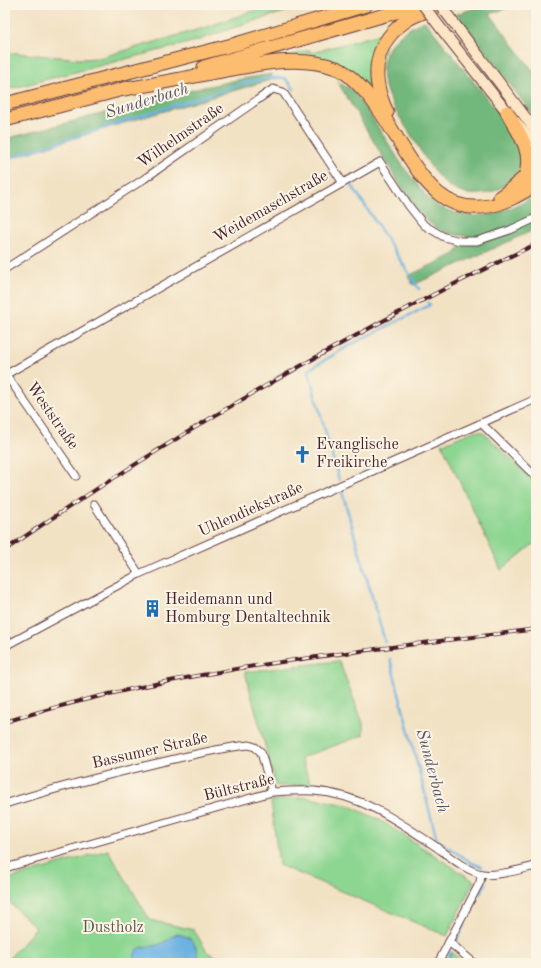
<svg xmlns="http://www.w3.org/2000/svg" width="541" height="968" font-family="'Old Standard TT',serif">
<rect width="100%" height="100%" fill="#fcf5e5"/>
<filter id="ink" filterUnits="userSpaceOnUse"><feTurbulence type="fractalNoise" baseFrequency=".025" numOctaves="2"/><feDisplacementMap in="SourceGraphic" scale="8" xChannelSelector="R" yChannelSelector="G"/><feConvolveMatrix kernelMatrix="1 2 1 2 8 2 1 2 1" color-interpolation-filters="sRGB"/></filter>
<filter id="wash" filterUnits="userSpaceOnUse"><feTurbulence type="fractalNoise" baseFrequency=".012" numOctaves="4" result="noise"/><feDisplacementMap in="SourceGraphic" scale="16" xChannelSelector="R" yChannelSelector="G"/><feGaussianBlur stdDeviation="0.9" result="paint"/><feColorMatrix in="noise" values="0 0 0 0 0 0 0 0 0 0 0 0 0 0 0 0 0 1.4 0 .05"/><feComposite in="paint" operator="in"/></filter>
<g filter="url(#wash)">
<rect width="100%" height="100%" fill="#f2e2c4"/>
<g fill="#8dd692" stroke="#6c7a5e">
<path d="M270,5H308L247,23L196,41L5,90V52L80,59L99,58L207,27Z"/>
<path d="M387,32L375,94L362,82L285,57L310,50L311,53Z"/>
<path d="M474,431L483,432L536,483V542L501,570L442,444Z"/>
<path d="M339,661L363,723V735L301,758L311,785L276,786L245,672Z"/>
<path d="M304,797L347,805L380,820L474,881L447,936L279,865L271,801Z"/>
<path d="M108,850L150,920L194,930L207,952L231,963H5L36,928L5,898V880Z"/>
<path d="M452,952L463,963H447Z"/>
</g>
<g fill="#72b77c" stroke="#5e6b54">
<path d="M484,5H517L490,14L536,75V119L457,14Z"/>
<path d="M425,21C440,39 454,58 469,76C483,93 521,138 522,160C522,171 513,177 506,184C496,194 473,197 460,192C440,186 423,155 413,138C402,120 387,101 383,79C382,75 383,71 383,67C385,43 404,29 425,21Z"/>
<path d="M272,74L270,80L110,127L5,160V139L204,87L242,79Z"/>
<path d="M337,81L353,91L368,112L405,169L428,198L439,207L456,213L473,216L494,214L518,205L536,196V229L413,285L408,276L455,254L468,236C442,235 432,227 414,208Z"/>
</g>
<path fill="#6cb2e2" stroke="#5b6886" d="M177,934C194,937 197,945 198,961L197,963H137L134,960C135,942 148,949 160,944C167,942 170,936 177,934Z"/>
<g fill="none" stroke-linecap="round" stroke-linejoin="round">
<g stroke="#6cb2e2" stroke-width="2.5">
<path d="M5,159L248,82L271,78H285L294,89"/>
<path d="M351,184L419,289"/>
<path d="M339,480L308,370L350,345L430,305L428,303"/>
<path d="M341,488L385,642"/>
<path d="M390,659L437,840L472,863L482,867"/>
<path d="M480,894L486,883"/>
<path d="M469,916L475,904"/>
<path d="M456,941L465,923"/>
<path d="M445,963L451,952"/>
</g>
</g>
</g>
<g filter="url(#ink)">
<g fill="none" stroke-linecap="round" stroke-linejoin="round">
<defs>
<g id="minor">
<path d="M5,269L144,179L273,89L283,92L343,183"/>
<path d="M5,373L76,476"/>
<path d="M5,375L380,162L409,206L424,225L444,237L460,241H477L510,230L536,218"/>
<path d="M481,423L536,477"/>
<path d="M94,504L139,574"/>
<path d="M5,646L139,574L536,399"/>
<path d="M5,804C54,788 103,776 153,764C184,757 217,748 249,745L255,747L261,752L272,792"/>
<path d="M5,868L272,792C286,791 300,790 314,791C360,794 398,821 435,846C448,855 466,871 482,874C495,877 522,869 536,866"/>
<path d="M449,942L474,963"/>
<path d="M438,963L480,882L481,874"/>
</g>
<g id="secondary">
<path d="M460,31L536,131"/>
<path d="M446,35L507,112L536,145"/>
</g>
<g id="motorway">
<path d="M204,67L420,5"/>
<path d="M124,89C155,84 186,78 216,72C255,65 297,54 336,68C346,71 361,87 368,95C382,112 393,132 405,151C425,183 446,214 489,206C506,203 522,193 536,185"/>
<path d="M5,104L236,44L366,5"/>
<path d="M387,112C369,75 374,41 410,18C420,13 431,9 441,5"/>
<path d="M507,112C519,134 534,151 525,177"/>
<path d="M5,120L131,87"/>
<path d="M500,197C513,189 523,177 536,169"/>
</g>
</defs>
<use href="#minor" stroke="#633c42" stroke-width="9"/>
<use href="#secondary" stroke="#633c42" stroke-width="12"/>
<use href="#motorway" stroke="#633c42" stroke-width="15"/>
<use href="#minor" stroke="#fff" stroke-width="7"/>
<use href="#secondary" stroke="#fee5c5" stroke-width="10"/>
<use href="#motorway" stroke="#fcbd6f" stroke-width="13"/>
<defs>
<g id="rail">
<path d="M5,550C174,434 351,332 536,244"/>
<path d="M5,722C178,668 357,652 536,629"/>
</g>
</defs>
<use href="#rail" stroke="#4a1f2b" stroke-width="4"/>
<use href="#rail" stroke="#fcf5e5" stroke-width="2.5" stroke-dasharray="8" stroke-linecap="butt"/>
<defs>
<g id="secondary-bridge">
<path d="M423,5L446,35"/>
<path d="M440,5L460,31"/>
</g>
</defs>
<use href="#secondary-bridge" stroke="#633c42" stroke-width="12" stroke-linecap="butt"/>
<use href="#secondary-bridge" stroke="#fee5c5" stroke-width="10"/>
</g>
</g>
<defs>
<symbol id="church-bare" viewBox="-9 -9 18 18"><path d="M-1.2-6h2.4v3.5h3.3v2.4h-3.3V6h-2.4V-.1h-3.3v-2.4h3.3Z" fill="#1f6fb2" stroke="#fcf5e5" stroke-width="2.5" paint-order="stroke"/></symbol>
<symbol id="building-bare" viewBox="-9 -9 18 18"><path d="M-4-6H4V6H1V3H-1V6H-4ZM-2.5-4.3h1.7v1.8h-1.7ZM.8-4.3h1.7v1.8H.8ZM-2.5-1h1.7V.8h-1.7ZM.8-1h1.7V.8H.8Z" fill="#1f6fb2" stroke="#fcf5e5" stroke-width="2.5" paint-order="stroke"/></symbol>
</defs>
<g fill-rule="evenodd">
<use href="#church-bare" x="290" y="442" width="25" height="25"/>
<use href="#building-bare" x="140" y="596" width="25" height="25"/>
</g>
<g text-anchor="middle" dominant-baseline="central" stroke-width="4" stroke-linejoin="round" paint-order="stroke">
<g font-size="16" fill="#4a1f2b" stroke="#fcf5e5">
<text transform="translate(181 136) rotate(-35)">Wilhelmstraße</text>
<text transform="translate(271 207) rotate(-30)">Weidemaschstraße</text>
<text transform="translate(52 416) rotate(55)">Weststraße</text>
<text transform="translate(251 510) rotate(-24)">Uhlendiekstraße</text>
<text transform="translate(150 751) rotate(-13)">Bassumer Straße</text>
<text transform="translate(239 788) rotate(-14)">Bültstraße</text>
</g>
<g font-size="16" fill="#4a1f2b" stroke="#fcf5e5" text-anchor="start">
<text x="316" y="445">Evanglische<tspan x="316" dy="18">Freikirche</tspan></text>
<text x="165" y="600">Heidemann und<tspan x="165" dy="18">Homburg Dentaltechnik</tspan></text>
</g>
<g font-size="16" fill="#5e564a" stroke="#fcf5e5">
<text x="113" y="928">Dustholz</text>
</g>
<g font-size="17" font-style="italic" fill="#56526b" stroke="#fcf5e5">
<text transform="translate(147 101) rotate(-17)">Sunderbach</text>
<text transform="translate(432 771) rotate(75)">Sunderbach</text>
</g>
</g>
<rect width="541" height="968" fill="none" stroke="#fcf5e5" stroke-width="20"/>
</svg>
